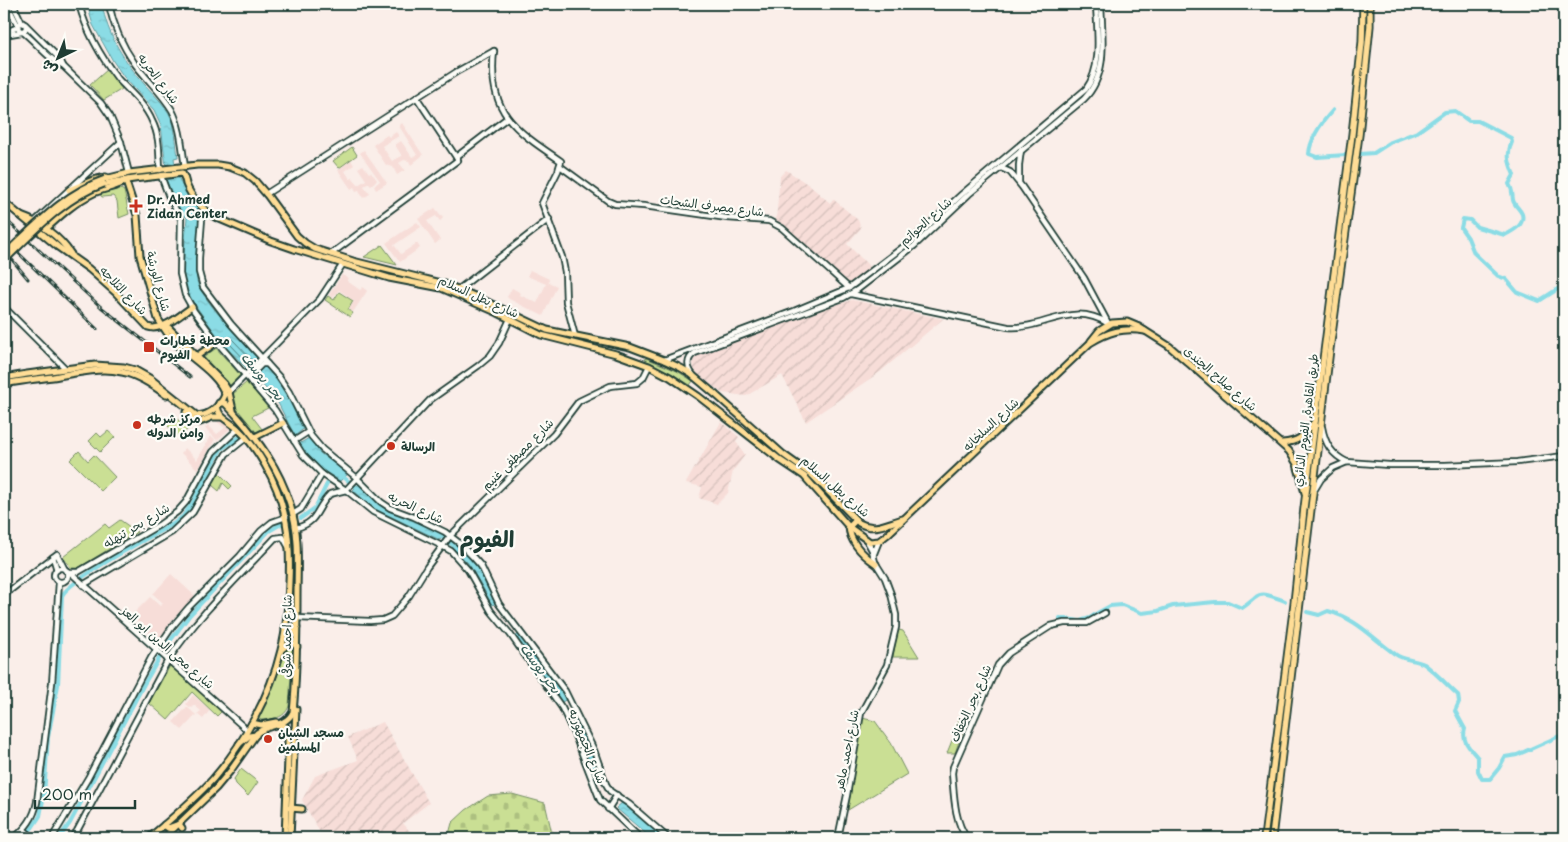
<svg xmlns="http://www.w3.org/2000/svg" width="1568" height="842" font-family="'Playpen Sans','Playpen Sans Arabic',sans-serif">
<defs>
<pattern id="industrial-furrows" width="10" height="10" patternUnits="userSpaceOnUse" patternTransform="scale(1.25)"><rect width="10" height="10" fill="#f7ddd8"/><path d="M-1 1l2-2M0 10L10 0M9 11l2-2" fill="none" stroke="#d3bfba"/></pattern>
<pattern id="cemetery-stones" width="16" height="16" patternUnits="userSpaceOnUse" patternTransform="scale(1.25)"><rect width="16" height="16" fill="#cadf94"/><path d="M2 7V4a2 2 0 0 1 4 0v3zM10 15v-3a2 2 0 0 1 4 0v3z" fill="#adc080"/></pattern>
<pattern id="water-ripples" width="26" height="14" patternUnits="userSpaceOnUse" patternTransform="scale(1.25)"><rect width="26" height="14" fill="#8bdce5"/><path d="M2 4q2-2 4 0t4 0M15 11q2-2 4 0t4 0" fill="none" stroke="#78bec5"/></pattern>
</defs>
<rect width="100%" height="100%" fill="#faeee9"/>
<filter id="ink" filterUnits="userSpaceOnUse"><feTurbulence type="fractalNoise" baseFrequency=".02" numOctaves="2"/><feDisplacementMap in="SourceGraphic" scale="10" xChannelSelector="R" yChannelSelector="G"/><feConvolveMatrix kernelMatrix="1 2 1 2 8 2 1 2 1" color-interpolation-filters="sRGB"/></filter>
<g filter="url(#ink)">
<g fill="#f7ddd8">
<path d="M402,123L423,155L411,165L409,161L404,160L399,163L405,170L397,175L393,167L386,165L373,145L387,135L389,137L396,132L399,136L382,146L392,161L402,156L395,145L401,141L412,157L417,155L399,126Z"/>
<path d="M364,150L387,183L376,190L374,186L380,181L360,153Z"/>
<path d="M351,160L354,165L345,171L350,179L353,178L358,185L366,180L358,168L363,165L369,173L371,172L377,180L371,185L369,183L364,186L370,194L363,198L359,190L356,191L354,187L351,189L338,170Z"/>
<path d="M435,208L443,218L440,221L436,216L427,221L440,240L435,244L418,219Z"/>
<path d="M417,222L421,227L394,245L401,254L417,243L420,248L400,262L386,243Z"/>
<path d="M530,270L549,279L548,282L557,286L543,316L509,299L507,297L512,288L521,293L520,295L537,303L546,284L527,276Z"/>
<path d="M342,275L348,278L347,281L360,290L363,287L367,291L353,312L349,309L354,301L339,290L333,298L329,295Z"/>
<path d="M220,418L231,428L217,440L205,428L208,425L217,434L225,428L216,421Z"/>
<path d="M211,436L215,439L201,465L197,469L181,453L185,448L197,460Z"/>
<path d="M171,574L195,596L175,617L159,638L156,639L135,619L138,616L135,612L150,597L160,606L163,603L153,594Z"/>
<path d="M193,695L210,710L203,719L197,714L201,711L194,705L191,708L186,704Z"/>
<path d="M187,707L196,715L182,730L173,722Z"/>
</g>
<g fill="url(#industrial-furrows)">
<path d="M786,170L809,185L830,203L833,199L858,220L861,228L847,244L871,268L849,284L776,220L780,176Z"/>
<path d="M852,300L943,319L880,372L806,422L782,375L746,396L722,393L694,372L693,359L700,354L825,308Z"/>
<path d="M721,422L739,437L736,441L745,455L733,471L728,493L717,504L699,498L702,487L686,483Z"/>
<path d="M383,722L429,803L403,823L415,838H323L302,800L315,776L358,760L348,737Z"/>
</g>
<path fill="url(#cemetery-stones)" stroke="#748e64" d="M512,794L545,803L553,838H448L452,823L466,810L488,796Z"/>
<g fill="#cadf94" stroke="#748e64">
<path d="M108,69L122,89L104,100L90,85Z"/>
<path d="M352,147L357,155L339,168L333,161Z"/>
<path d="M121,189L124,191L129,214L119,218L117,201L113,196L102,197L99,193Z"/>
<path d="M382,245L397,265L364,257Z"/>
<path d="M339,292L353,301L348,310L353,313L350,317L325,300L328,296L334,300Z"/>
<path d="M216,348L240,375L229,386L203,358Z"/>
<path d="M646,358L677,371L693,381L690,385L669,372L645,362Z"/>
<path d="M247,382L268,408L252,416L262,429L256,432L234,405L233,394Z"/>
<path d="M175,417L188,429L179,437L167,425Z"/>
<path d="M108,431L115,437L100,452L89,441L97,433L101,437Z"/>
<path d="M79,451L88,461L94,455L115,477L101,491L70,460Z"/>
<path d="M219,473L232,486L229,489L223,483L219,491L212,485Z"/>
<path d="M120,520L137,532L78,568H71L63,557L105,524L109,528Z"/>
<path d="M899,630L903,631L919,657H893L897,632Z"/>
<path d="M288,645H293L289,706C284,719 273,719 261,720L258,718L276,679Z"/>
<path d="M171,664L222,711L217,716L192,692L168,720L149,703Z"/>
<path d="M862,718L875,721L891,743L907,774L848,810Z"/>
<path d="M959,719H967L955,753H947L953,738L955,737Z"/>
<path d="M241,769L258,782L248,796L236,784L234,779Z"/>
</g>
<g fill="url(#water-ripples)" stroke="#609c9e">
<path d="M87,4H102C107,35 125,62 145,85C155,96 169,108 173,123C176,133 176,146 178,157L174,158C175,167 178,179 183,187C189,197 198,204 200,216C203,238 193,260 197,281C199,289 204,295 208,301C227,327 251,348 271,373C285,390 294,410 303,429L295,436L276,399L224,345L190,298L184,283L183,265L187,217L183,215L174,198L165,178L166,167L161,125L154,110L124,77L113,61L93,25Z"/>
<path d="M309,438L320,453L348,474L340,481L315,465L299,444Z"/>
<path d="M359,484L380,504L436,529L444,534L440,540L373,508L353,490Z"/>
<path d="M456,543L480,568L497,603L492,605L483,588L468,563L452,548Z"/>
<path d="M519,634L567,699L562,702L516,636Z"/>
<path d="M577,719L603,778L597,782L570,722Z"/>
<path d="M623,802L665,838H651L616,808Z"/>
</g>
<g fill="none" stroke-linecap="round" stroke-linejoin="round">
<path stroke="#4a7d7b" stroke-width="1" d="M250,365L228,342L229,339H232L254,362"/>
<g stroke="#8bdce5" stroke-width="4">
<path d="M1333,110C1322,122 1310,139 1309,154L1317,157L1374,153L1391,142L1417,132L1445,112L1455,111L1469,121H1478L1511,138L1512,142C1506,154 1509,163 1514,175L1509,184C1513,190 1512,194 1513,200C1514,205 1520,209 1522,214C1525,225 1513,231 1505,235L1477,227L1470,220L1463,219L1461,228L1468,238L1474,253L1498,276L1506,279L1517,292L1539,301L1564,285"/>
<path d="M342,476L360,490"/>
<path d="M301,518L315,508L327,484"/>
<path d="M439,535L456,547"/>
<path d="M1307,612L1319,615L1328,611C1357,619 1371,637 1395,654C1404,661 1415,659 1424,664C1434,671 1448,686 1458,695L1459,702L1455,711L1465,729C1461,742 1471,749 1478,758V771L1482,779H1490L1499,768L1505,757L1517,755L1564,734"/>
<path d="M1060,618L1080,621L1090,618L1099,612L1110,606L1122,605L1142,613L1158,611L1173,606L1215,602H1228L1242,608C1247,605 1250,602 1255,598C1263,590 1275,598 1285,601"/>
<path d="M20,838L32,828L40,816L44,795L48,737L58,685L62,596C68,580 153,535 173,524L183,516L192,504L221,449L241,436"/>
<path d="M59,838L70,823L144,684L167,645L189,616L269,531L281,524"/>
</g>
<defs>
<g id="tertiary">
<path d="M79,4C86,30 101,57 118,79C130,92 145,104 152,121C160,136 159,154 160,170"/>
<path d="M494,51C487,112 515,130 561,161L558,171L542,203L562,257L565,272L566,302L575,336"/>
<path d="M456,157L507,118"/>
<path d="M560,166L608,201L615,204L644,206L727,218L769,221L782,228L849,288"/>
<path d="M1001,168L1010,172L1022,187L1084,278L1108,323"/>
<path d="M161,176L169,197L181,219L180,274L185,295L194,311L217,342L275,410L303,455L322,474L346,490L373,512L442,546L451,551L468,570L491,611L510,634L562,708L576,738L600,800L640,838"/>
<path d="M1019,182V165L1021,150"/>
<path d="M266,194L458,71L494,51"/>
<path d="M207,212L202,219L199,258V272L203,287L231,324L279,377L289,392L311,436L322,449L357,478L381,502L390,508L414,517L445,532L458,542L473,557L481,566L499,604L565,691L594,750L606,784L610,791L629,804L668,838"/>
<path d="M32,224L121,142"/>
<path d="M331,254L458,160L417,98"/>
<path d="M459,289L549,219"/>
<path d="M851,294L1008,327C1045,330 1070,300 1109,324"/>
<path d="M4,307L65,368"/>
<path d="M251,382V375L262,364H267"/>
<path d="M229,392L320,299L343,264"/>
<path d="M294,441L308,432"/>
<path d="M293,514L301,509L322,474"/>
<path d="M296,528C319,522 315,509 330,494L346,490L430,400L478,366L490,356L499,343L510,319"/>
<path d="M297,618L370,621L383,620L392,616L409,596L427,567L450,536L554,434L579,401L610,386L637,383L643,378L649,366"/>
<path d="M608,809L617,795"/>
<path d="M24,830L34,838"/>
<path d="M14,838C26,828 34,818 37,802L52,683L59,582"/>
<path d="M52,838L88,778L151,658L172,627L189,607L240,556L261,531L272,522L286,517"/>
<path d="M71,838L77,831L168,660C199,614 238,578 275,538L283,537L288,546"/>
<path d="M967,838C954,821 954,794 952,773L953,767L998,665L1009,653L1051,626L1064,623H1087L1105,613"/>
</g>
<g id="secondary">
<path d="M7,4L18,26"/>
<path d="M13,4L22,23"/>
<path d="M109,4C113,25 123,47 135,64C147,80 162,93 172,110C181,127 182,148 185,167"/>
<circle cx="22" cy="27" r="4"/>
<path d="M26,25L60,59L63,66L101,103L110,116L121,142L129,173"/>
<path d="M4,31L11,30L18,27"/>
<path d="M23,32C35,41 50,61 63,66"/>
<path d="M4,35L22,32"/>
<path d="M664,360L794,311L849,288L911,241L962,194L1086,89C1103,66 1097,31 1096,4"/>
<path d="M693,375C687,367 686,359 695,353L843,298L857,290L914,246L969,194L1084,99C1109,74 1102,36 1101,4"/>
<path d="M1322,427C1325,444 1332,455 1347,462"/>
<path d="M1315,489L1321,479L1333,468L1347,462L1389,465H1445L1517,462L1564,456"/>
<path d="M873,556L879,541"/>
<path d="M53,557L57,570"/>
<circle cx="61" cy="575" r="7"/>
<path d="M67,571L72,574L247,730"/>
<path d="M70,572H78L159,525L177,512L186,502L213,452L238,429"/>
<path d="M83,585L172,532L193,512L226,454L246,438"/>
<path d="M4,595L57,554L65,570"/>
<path d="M838,838L847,795L861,713L887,665L896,627V615L891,594L885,578L875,562L872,550L867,541"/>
</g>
<g id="primary">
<path d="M105,179L129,173L197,165H218L230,167L245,173L255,181L267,195L297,236L305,243L315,249L353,261L445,284L477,297L547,330L630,347L664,360L681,368L691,374L716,395L784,455L812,475L859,523C875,532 887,523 903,519"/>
<path d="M104,184C130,178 156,177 182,173C185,177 185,179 186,184C191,197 203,210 215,217L271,241L294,249L389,278L441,288L498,313L541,335L616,354L649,366L670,377L698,396L780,460L804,476L849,527L870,542L879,541L888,534L1090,343C1108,332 1123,327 1145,331"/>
<path d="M69,190L93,180L106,177"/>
<path d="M4,202L58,247L89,269L116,293L148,327C162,332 180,315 192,307"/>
<path d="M21,216C41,223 60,237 71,254"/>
<path d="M46,229C61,215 75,202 94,193C105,188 118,187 128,180"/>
<path d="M164,327L169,328L224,384L229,392L233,410"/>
<path d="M1091,341L1099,331L1112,323L1127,322L1139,327L1169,346L1289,451L1297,464L1305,493"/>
<path d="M197,356L217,342"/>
<path d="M4,378L27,374L95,365L124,367L135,370L151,379L196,415C207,418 221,405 225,395C220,375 190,358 176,344C168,336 164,328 158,319L140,256L137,215L126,182"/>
<path d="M4,384C20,381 37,379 53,377C75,373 100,367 122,372C138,375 153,385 166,395"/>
<path d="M186,412L193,419L200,422L212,417H222"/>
<path d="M255,437L283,423"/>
<path d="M1282,443C1301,442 1304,435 1315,421"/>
<path d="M856,520L849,527C850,543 863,555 876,564"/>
<path d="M285,629L290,632L295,631L297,628"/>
<path d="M282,649L290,643L294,644L297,647"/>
<path d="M252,723L261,725L276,722"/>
<path d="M279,725L286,727L288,732V758L285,838"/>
<path d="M239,744L249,736L256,735"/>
<path d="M290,808L302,809"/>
<path d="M164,825L168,828L179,824L182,828"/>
<path d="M149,838C171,819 194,800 213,779C244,743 270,696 281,650C287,628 288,604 289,582C291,540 287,503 265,465C258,453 249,439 238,429C231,422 215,416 218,405"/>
<path d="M164,838L216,788L231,770L257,733C268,724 286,727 293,712C297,674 297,635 297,597C297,579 298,561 297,543C294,487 263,443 225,403H219"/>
<path d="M290,838L296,709"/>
</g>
<g id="trunk">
<path d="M1264,838L1294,603L1304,508L1352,134L1362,42L1363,4"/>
<path d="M1272,838L1330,349L1359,135L1370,26V4"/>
</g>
</defs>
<use href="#tertiary" stroke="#1f3d34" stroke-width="8"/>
<use href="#secondary" stroke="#1f3d34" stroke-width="8"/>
<use href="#primary" stroke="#1f3d34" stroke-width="9"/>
<use href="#trunk" stroke="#1f3d34" stroke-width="9"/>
<use href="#tertiary" stroke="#fdfcf7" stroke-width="4.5"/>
<use href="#secondary" stroke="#fdfcf7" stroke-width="4.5"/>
<use href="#primary" stroke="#ffdd96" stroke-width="5"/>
<use href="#trunk" stroke="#ffdd96" stroke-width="5.5"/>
<defs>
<g id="rail">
<path d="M4,218L101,307L190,377"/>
<path d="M4,239L97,329"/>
<path d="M4,250L28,279"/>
</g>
</defs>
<use href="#rail" stroke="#1f3d34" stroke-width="3"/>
<use href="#rail" stroke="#fdfcf7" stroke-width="1" stroke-dasharray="4" stroke-linecap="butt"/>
<defs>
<g id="primary-bridge">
<path d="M4,255C34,227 64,193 105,179"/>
<path d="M4,261C34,232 64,198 104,184"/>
</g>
</defs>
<use href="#primary-bridge" stroke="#1f3d34" stroke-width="9" stroke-linecap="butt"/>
<use href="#primary-bridge" stroke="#ffdd96" stroke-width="5"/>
</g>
</g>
<g fill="#c8321e" stroke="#fdfcf7" stroke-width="2">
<path d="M133.5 198.5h5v5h5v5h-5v5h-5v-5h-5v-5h5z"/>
<rect x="143" y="341" width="12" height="12" rx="2.5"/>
<circle cx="137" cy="425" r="5"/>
<circle cx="391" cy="446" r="5"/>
<circle cx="268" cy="739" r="5"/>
</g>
<g text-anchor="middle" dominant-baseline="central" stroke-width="4.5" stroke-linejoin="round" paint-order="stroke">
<g font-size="12" fill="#1f3d34" stroke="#fdfcf7">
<text transform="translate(159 78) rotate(53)">شارع الحريه</text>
<text transform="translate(712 205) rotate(7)">شارع مصرف الشحات</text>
<text transform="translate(925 221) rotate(-42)">شارع الحواتم</text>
<text transform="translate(159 281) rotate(75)">شارع الورشة</text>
<text transform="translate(124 290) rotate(46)">شارع الثلاجه</text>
<text transform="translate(479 296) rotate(24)">شارع بطل السلام</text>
<text transform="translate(1221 378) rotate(41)">شارع صلاح الجندى</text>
<text transform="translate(1305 420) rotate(-83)">طريق القاهرة, الفيوم الدائري</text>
<text transform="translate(990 424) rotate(-43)">شارع السلخانه</text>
<text transform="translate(517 454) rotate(-45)">شارع مصطفى غنيم</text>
<text transform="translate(836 486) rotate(41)">شارع بطل السلام</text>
<text transform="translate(416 507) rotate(25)">شارع الحريه</text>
<text transform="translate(136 525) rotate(-31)">شارع بحر تنهله</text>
<text transform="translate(286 636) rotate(-89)">شارع احمد شوقى</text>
<text transform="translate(168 647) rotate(41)">شارع محى الدين ابو العز</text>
<text transform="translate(970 703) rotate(-66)">شارع بحر الخفاف</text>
<text transform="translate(588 746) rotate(68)">شارع الجمهوريه</text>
<text transform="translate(846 750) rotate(-79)">شارع احمد ماهر</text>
</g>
<g font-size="12" font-weight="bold" fill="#1f3d34" stroke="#fdfcf7" text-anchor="start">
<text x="147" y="199">Dr. Ahmed<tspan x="147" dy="14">Zidan Center</tspan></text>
<text x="160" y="340">محطة قطارات<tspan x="160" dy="14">الفيوم</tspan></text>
<text x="147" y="418">مركز شرطه<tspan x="147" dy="14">وامن الدوله</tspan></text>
<text x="401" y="446">الرسالة</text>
<text x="278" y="732">مسجد الشبان<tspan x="278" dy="14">المسلمين</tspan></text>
</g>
<g font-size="14" font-style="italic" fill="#355d57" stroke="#fdfcf7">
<text transform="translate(263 376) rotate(50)">بحر يوسف</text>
<text transform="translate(541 668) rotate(54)">بحر يوسف</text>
</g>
<g font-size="22" font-weight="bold" fill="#1f3d34" stroke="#fdfcf7">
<text x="487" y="537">الفيوم</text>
</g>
</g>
<rect width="1568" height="842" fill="none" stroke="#fdfcf7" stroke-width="20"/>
<rect x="10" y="10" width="1548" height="822" fill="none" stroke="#1f3d34" stroke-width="2" filter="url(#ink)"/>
<g transform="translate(58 58) rotate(223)" stroke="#fdfcf7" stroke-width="4" paint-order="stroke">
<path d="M0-4L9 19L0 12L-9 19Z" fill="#1f3d34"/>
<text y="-8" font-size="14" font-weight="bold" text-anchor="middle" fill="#1f3d34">ش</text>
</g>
<path d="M35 800v8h100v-8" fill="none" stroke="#1f3d34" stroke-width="2.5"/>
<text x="42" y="800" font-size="15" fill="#1f3d34" stroke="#fdfcf7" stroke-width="4" paint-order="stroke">200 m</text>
</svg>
